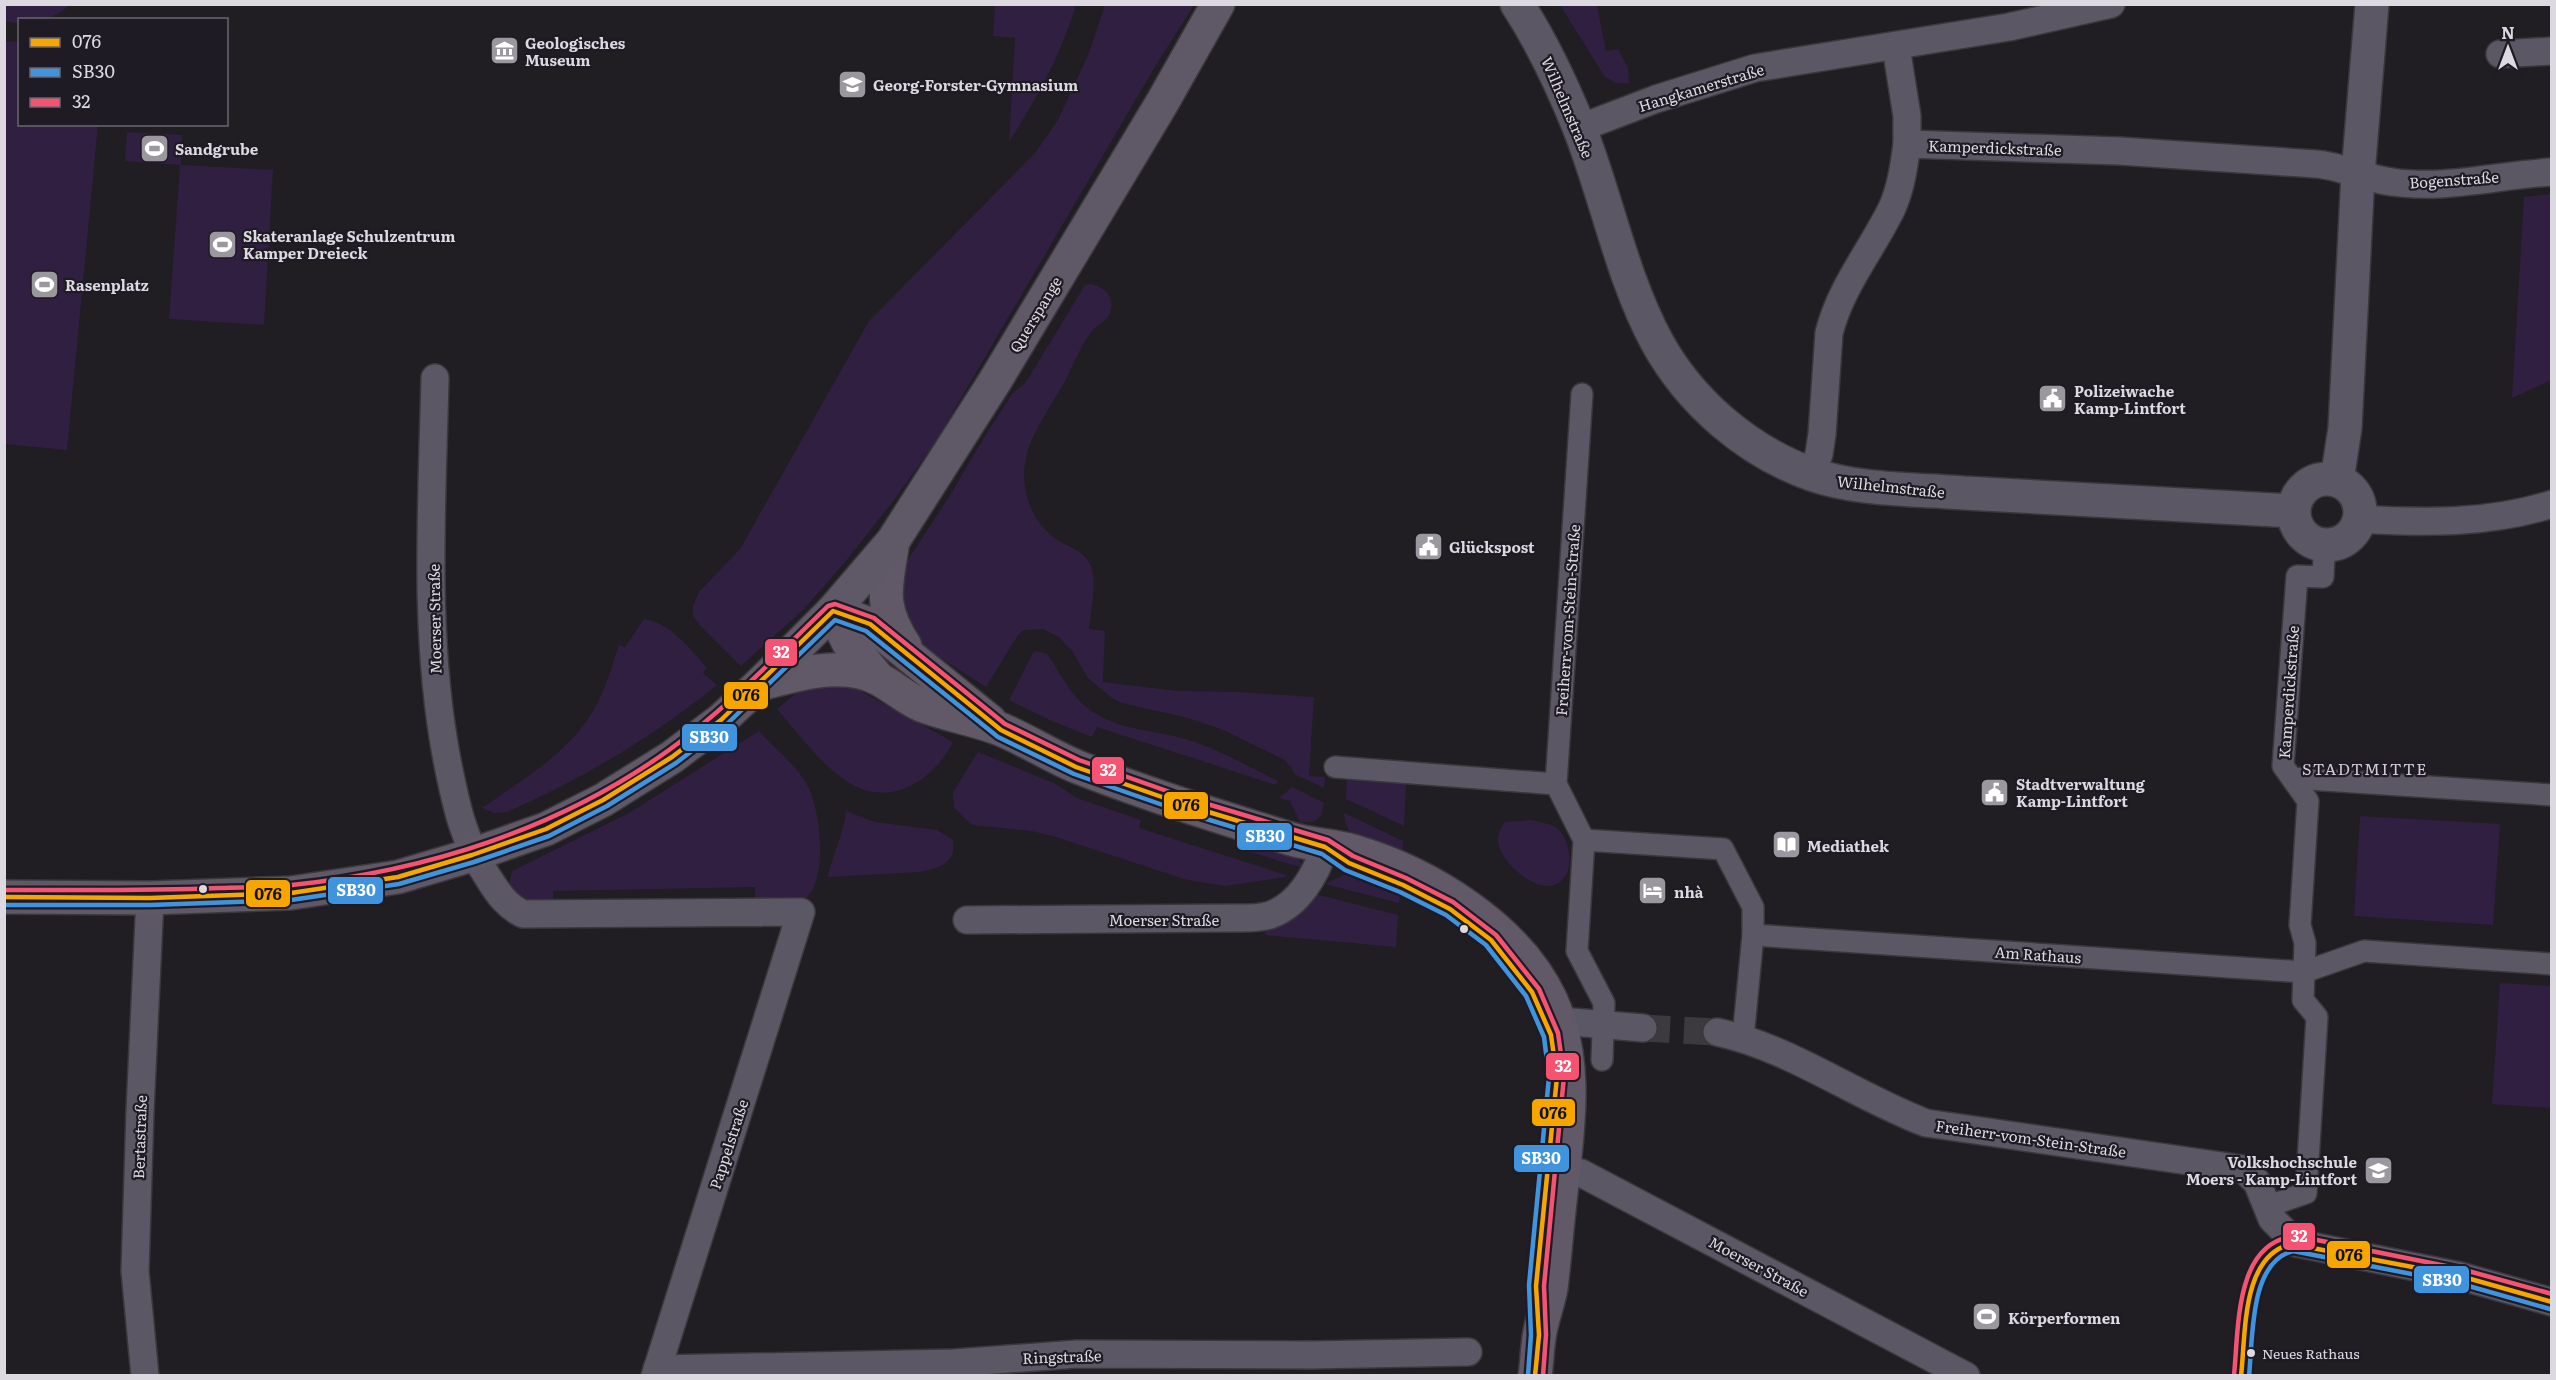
<svg xmlns="http://www.w3.org/2000/svg" width="2556" height="1380" font-family="Literata,serif">
<rect width="100%" height="100%" fill="#201d23"/>
<g fill="#301f40">
<path d="M5,4H69V5C54,20 40,20 20,20L19,24L5,21Z"/>
<path d="M995,5H1076C1061,55 1037,98 1009,142L1015,38L993,36Z"/>
<path d="M1105,5H1194L1153,70L936,441L894,500L846,561L804,609L741,666L698,623L693,616V606L699,592L740,549L869,321L1035,153L1058,120L1089,53Z"/>
<path d="M1560,5H1597L1606,51L1618,49L1628,68L1629,83H1616L1605,77Z"/>
<path d="M4,41L19,42L20,124L98,125L67,450L5,444Z"/>
<path d="M127,132L182,135L181,165L273,170L264,325L169,319L180,165L125,161Z"/>
<path d="M2551,194V380L2512,398L2524,197Z"/>
<path d="M1091,284C1103,287 1114,295 1111,309C1110,321 1097,324 1091,332C1080,347 1073,365 1065,381C1052,405 1032,431 1026,458C1020,486 1029,517 1052,536C1065,547 1084,549 1091,566C1097,584 1091,610 1089,629L1105,631L1103,682L1178,691L1237,692L1314,697L1309,776L1325,777L1324,788L1296,775L1285,760L1221,729L1188,718L1122,703L1112,698L1088,678L1072,651L1059,637L1043,629L1024,630L1018,635L986,687L922,646L897,605L901,570L949,497L988,431L1012,394L1026,382L1085,285Z"/>
<path d="M644,619C670,622 691,650 707,668L703,673L717,685C653,737 582,779 507,812L495,813L482,808C523,779 571,752 596,706C606,687 612,666 619,645L625,647Z"/>
<path d="M1036,651L1047,654C1061,673 1069,694 1089,709C1118,731 1152,729 1185,739C1217,748 1247,766 1278,781L1276,785L1097,727L1092,737L1054,722L1009,700L1033,653Z"/>
<path d="M848,684L953,742C933,781 889,809 848,782C820,764 799,734 777,709L801,689Z"/>
<path d="M759,731C773,747 796,765 806,783C821,807 830,885 802,901L755,902V887L553,891V906L534,905L508,890L512,871L629,813Z"/>
<path d="M978,752L1056,784L1077,798L1141,820L1139,828L1286,875L1285,877L1226,886L1187,880L1053,836L1031,831L972,825L954,807L953,792Z"/>
<path d="M1347,779L1406,783L1404,826L1346,799Z"/>
<path d="M1292,787L1324,803L1321,815L1314,822H1300L1290,801L1279,798Z"/>
<path d="M846,811L875,822L937,830L953,840C957,864 937,869 918,872L828,877C832,855 844,834 846,811Z"/>
<path d="M1344,813L1403,841L1402,861C1375,849 1346,846 1344,813Z"/>
<path d="M2360,816L2500,824L2493,925L2354,916Z"/>
<path d="M1531,820C1538,822 1547,823 1554,826C1567,832 1574,862 1566,875C1549,902 1514,873 1503,855C1496,843 1496,833 1505,822Z"/>
<path d="M1240,839C1255,843 1301,851 1303,868L1237,848Z"/>
<path d="M1346,874L1353,875L1400,894L1399,903L1325,884Z"/>
<path d="M1315,894L1398,915L1396,947L1265,935L1266,924Z"/>
<path d="M2500,983L2551,986V1108L2492,1104Z"/>
</g>
<g fill="none" stroke-linecap="round" stroke-linejoin="round">
<path stroke="#3c393f" stroke-width="27" stroke-dasharray="27 14" stroke-linecap="butt" d="M1643,1028L1717,1032"/>
<defs>
<g id="pedestrian">
<path d="M1582,394L1556,784L1584,840L1577,951L1604,1003L1602,1060"/>
<path d="M1335,767L1556,784"/>
<path d="M2292,778L2552,795"/>
<path d="M1584,840L1723,849L1753,907V935L2304,972L2364,951L2552,964"/>
<path d="M1743,1038L1753,935"/>
<path d="M2266,1207L2306,1193L2317,1017L2303,1000L2305,943L2300,925L2308,801L2283,766L2297,576L2323,577L2324,557"/>
</g>
<g id="minor">
<path d="M1896,47L1907,116V144"/>
<path d="M2500,54L2552,51"/>
<path d="M1580,128L1656,99L1755,68L2009,27L2111,4"/>
<path d="M435,378C432,505 423,635 447,760C456,805 463,841 489,879C499,895 507,906 523,914L801,912L655,1376"/>
<path d="M1812,474L1819,454L1822,434L1829,333C1841,286 1871,251 1892,208C1901,188 1904,166 1907,144L2119,151L2316,164C2342,166 2366,179 2392,182C2444,190 2499,175 2552,172"/>
<path d="M2359,519C2424,523 2489,524 2552,504"/>
<path d="M967,920L1232,918C1244,918 1258,919 1270,915C1299,905 1316,874 1325,847"/>
<path d="M1560,1021L1643,1028"/>
<path d="M1717,1032C1791,1048 1855,1096 1926,1123L2243,1169L2257,1182L2272,1219L2296,1243L2460,1276L2552,1302"/>
<path d="M1549,1166L1581,1173L1966,1376"/>
<path d="M657,1369L954,1363L1077,1354L1311,1355L1468,1352"/>
<path d="M145,1376L135,1271L140,1111L150,898"/>
</g>
<g id="tertiary">
<path d="M1517,4C1542,42 1562,85 1579,127C1607,198 1621,275 1657,342C1690,402 1747,451 1811,474C1859,491 1914,489 1964,493C2074,500 2183,504 2293,511"/>
<circle cx="2327" cy="512" r="33"/>
<path d="M2337,480L2345,428L2358,174L2372,4"/>
</g>
<g id="secondary">
<path d="M893,541C886,587 878,605 905,646"/>
<path d="M833,611L870,624L990,721"/>
<path d="M833,611L848,642L878,678"/>
<path d="M760,684C792,676 826,665 860,672C884,677 899,695 921,705C946,715 974,719 1000,729C1027,740 1052,757 1080,768C1149,795 1220,817 1291,839C1311,845 1333,845 1353,851C1428,873 1517,927 1551,1000C1579,1062 1568,1128 1561,1193C1557,1225 1555,1257 1551,1288C1548,1305 1541,1321 1539,1338C1537,1350 1537,1363 1535,1376"/>
</g>
<path id="primary" d="M4,897L150,898L291,893L398,877L472,855L546,829L603,800L672,757L721,720L760,684L833,611L893,541L995,381L1162,103L1218,4"/>
</defs>
<use href="#pedestrian" stroke="#3a383d" stroke-width="24"/>
<use href="#minor" stroke="#3a383d" stroke-width="30"/>
<use href="#tertiary" stroke="#3a383d" stroke-width="36"/>
<use href="#secondary" stroke="#3a383d" stroke-width="36"/>
<use href="#primary" stroke="#3a383d" stroke-width="36"/>
<use href="#pedestrian" stroke="#5c5764" stroke-width="21"/>
<use href="#minor" stroke="#5c5764" stroke-width="27"/>
<use href="#tertiary" stroke="#5c5764" stroke-width="33"/>
<use href="#secondary" stroke="#615968" stroke-width="33"/>
<use href="#primary" stroke="#5f5866" stroke-width="33"/>
<defs>
<g id="bus-1">
<path d="M4,897L150,898L291,893L398,877L472,855L546,829L603,800L672,757L721,720L833,611L870,624L1001,730L1076,767L1182,804L1325,847L1349,863L1403,885L1450,909L1491,940L1532,992L1551,1035L1557,1077L1536,1286L1539,1335L1535,1376"/>
<path d="M2241,1376C2246,1334 2241,1256 2291,1244L2460,1276L2552,1302"/>
</g>
<g id="bus-2">
<path d="M4,905H150L291,900L399,884L474,862L549,836L607,806L676,763L726,725L835,620L866,631L998,737L1074,774L1180,811L1322,854L1345,870L1400,892L1446,915L1486,945L1526,996L1544,1037L1549,1077L1529,1285L1531,1335L1528,1375"/>
<path d="M2249,1376C2253,1339 2249,1262 2293,1251L2458,1283L2550,1309"/>
</g>
<g id="bus-3">
<path d="M4,890C76,890 147,891 219,888C243,887 268,888 292,885C426,871 559,829 669,750C728,708 777,655 828,606L835,604L874,618L1005,724L1079,760L1184,797L1328,840L1353,856L1406,878L1453,902L1496,935L1539,989L1558,1033L1564,1076L1544,1286L1546,1335L1543,1376"/>
<path d="M2234,1375C2239,1329 2234,1240 2297,1236L2461,1269L2552,1294"/>
</g>
</defs>
<use href="#bus-1" stroke="#1f1b25" stroke-width="9"/>
<use href="#bus-2" stroke="#1f1b25" stroke-width="9"/>
<use href="#bus-3" stroke="#1f1b25" stroke-width="9"/>
<use href="#bus-1" stroke="#f7a600" stroke-width="4.5"/>
<use href="#bus-2" stroke="#4094de" stroke-width="4.5"/>
<use href="#bus-3" stroke="#f65372" stroke-width="4.5"/>
</g>
<defs>
<symbol id="museum-square" viewBox="-11 -11 22 22"><rect x="-9" y="-9" width="18" height="18" rx="4" fill="#9a979e" stroke="#1f1b25"/><path d="M0-6L6-3V-2H-6V-3ZM-5-1h2V3h-2ZM-1-1h2V3h-2ZM3-1h2V3H3ZM-6 4H6V6H-6Z" fill="#fff"/></symbol>
<symbol id="school-square" viewBox="-11 -11 22 22"><rect x="-9" y="-9" width="18" height="18" rx="4" fill="#9a979e" stroke="#1f1b25"/><path d="M0-5L7-2L0 1L-7-2ZM-4 1L0 2.5L4 1V4Q0 6-4 4Z" fill="#fff"/></symbol>
<symbol id="stadium-square" viewBox="-11 -11 22 22"><rect x="-9" y="-9" width="18" height="18" rx="4" fill="#9a979e" stroke="#1f1b25"/><path d="M0-5a6.5 5 0 1 0 0 10a6.5 5 0 1 0 0-10ZM-3.5-1.8h7v3.6h-7Z" fill="#fff"/></symbol>
<symbol id="civic-square" viewBox="-11 -11 22 22"><rect x="-9" y="-9" width="18" height="18" rx="4" fill="#9a979e" stroke="#1f1b25"/><path d="M-.6-6.5H3V-4.5H.6V-3L4-1V1h2V6H-6V1h2V-1L-.6-3ZM-1.2 2.5V6h2.4V2.5Z" fill="#fff"/></symbol>
<symbol id="library-square" viewBox="-11 -11 22 22"><rect x="-9" y="-9" width="18" height="18" rx="4" fill="#9a979e" stroke="#1f1b25"/><path d="M-6-4Q-3-5.5-.7-3.5V5Q-3 3-6 4ZM6-4Q3-5.5 .7-3.5V5Q3 3 6 4Z" fill="#fff"/></symbol>
<symbol id="hotel-square" viewBox="-11 -11 22 22"><rect x="-9" y="-9" width="18" height="18" rx="4" fill="#9a979e" stroke="#1f1b25"/><path d="M-6-4.5h1.5V1H6V5H4.5V3h-9V5H-6ZM-4 0a1.8 1.8 0 1 1 3.6 0ZM.5 0V-2.5h3Q6-2.5 6 0Z" fill="#fff"/></symbol>
<symbol id="university-square" viewBox="-11 -11 22 22"><rect x="-9" y="-9" width="18" height="18" rx="4" fill="#9a979e" stroke="#1f1b25"/><path d="M0-5L7-2L0 1L-7-2ZM-4 1L0 2.5L4 1V4Q0 6-4 4Z" fill="#fff"/></symbol>
</defs>
<g fill-rule="evenodd">
<use href="#museum-square" x="488" y="34" width="33" height="33"/>
<use href="#school-square" x="836" y="68" width="33" height="33"/>
<use href="#stadium-square" x="138" y="132" width="33" height="33"/>
<use href="#stadium-square" x="206" y="228" width="33" height="33"/>
<use href="#stadium-square" x="28" y="268" width="33" height="33"/>
<use href="#civic-square" x="2036" y="382" width="33" height="33"/>
<use href="#civic-square" x="1412" y="530" width="33" height="33"/>
<use href="#civic-square" x="1978" y="776" width="33" height="33"/>
<use href="#library-square" x="1770" y="828" width="33" height="33"/>
<use href="#hotel-square" x="1636" y="874" width="33" height="33"/>
<use href="#university-square" x="2362" y="1154" width="33" height="33"/>
<use href="#stadium-square" x="1970" y="1300" width="33" height="33"/>
</g>
<g fill="#dcd9e0" stroke="#1f1b25" stroke-width="2">
<circle cx="203" cy="889" r="5"/>
<circle cx="1464" cy="929" r="5"/>
<circle cx="2251" cy="1353" r="5"/>
</g>
<g text-anchor="middle" dominant-baseline="central" stroke-width="4.5" stroke-linejoin="round" paint-order="stroke">
<g font-size="14" fill="#dcd9e0" stroke="#1f1b25" text-anchor="start">
<text x="2262" y="1353">Neues Rathaus</text>
</g>
<g font-size="15" font-weight="bold" fill="#dcd9e0" stroke="#1f1b25" text-anchor="start">
<text x="525" y="42">Geologisches<tspan x="525" dy="17">Museum</tspan></text>
<text x="873" y="84">Georg-Forster-Gymnasium</text>
<text x="175" y="148">Sandgrube</text>
<text x="243" y="235">Skateranlage Schulzentrum<tspan x="243" dy="17">Kamper Dreieck</tspan></text>
<text x="65" y="284">Rasenplatz</text>
<text x="2074" y="390">Polizeiwache<tspan x="2074" dy="17">Kamp-Lintfort</tspan></text>
<text x="1449" y="546">Glückspost</text>
<text x="2016" y="783">Stadtverwaltung<tspan x="2016" dy="17">Kamp-Lintfort</tspan></text>
<text x="1807" y="845">Mediathek</text>
<text x="1674" y="891">nhà</text>
<text x="2357" y="1161" text-anchor="end">Volkshochschule<tspan x="2357" dy="17">Moers - Kamp-Lintfort</tspan></text>
<text x="2008" y="1317">Körperformen</text>
</g>
<g font-size="15" fill="#dcd9e0" stroke="#1f1b25">
<text transform="translate(1701 87) rotate(-17)">Hangkamerstraße</text>
<text transform="translate(1568 107) rotate(67)">Wilhelmstraße</text>
<text transform="translate(1995 147) rotate(2)">Kamperdickstraße</text>
<text transform="translate(2454 179) rotate(-4)">Bogenstraße</text>
<text transform="translate(1035 314) rotate(-59)">Querspange</text>
<text transform="translate(1891 486) rotate(6)">Wilhelmstraße</text>
<text transform="translate(434 619) rotate(-91)">Moerser Straße</text>
<text transform="translate(1567 620) rotate(-86)">Freiherr-vom-Stein-Straße</text>
<text transform="translate(2288 692) rotate(-86)">Kamperdickstraße</text>
<text x="1164" y="919">Moerser Straße</text>
<text transform="translate(2038 954) rotate(4)">Am Rathaus</text>
<text transform="translate(139 1137) rotate(-88)">Bertastraße</text>
<text transform="translate(2031 1138) rotate(8)">Freiherr-vom-Stein-Straße</text>
<text transform="translate(728 1144) rotate(-72)">Pappelstraße</text>
<text transform="translate(1759 1266) rotate(28)">Moerser Straße</text>
<text transform="translate(1062 1356) rotate(-2)">Ringstraße</text>
</g>
<g font-size="16" letter-spacing="1.5" fill="#d1cbd9" stroke="#1f1b25">
<text x="2365" y="768">STADTMITTE</text>
</g>
</g>
<g stroke="#1f1b25" stroke-width="2">
<rect x="764" y="638" width="34" height="29" rx="6" fill="#f65372"/>
<rect x="723" y="681" width="46" height="29" rx="6" fill="#f7a600"/>
<rect x="681" y="723" width="57" height="29" rx="6" fill="#4094de"/>
<rect x="1091" y="756" width="34" height="29" rx="6" fill="#f65372"/>
<rect x="1163" y="791" width="46" height="29" rx="6" fill="#f7a600"/>
<rect x="1236" y="822" width="57" height="29" rx="6" fill="#4094de"/>
<rect x="327" y="876" width="57" height="29" rx="6" fill="#4094de"/>
<rect x="245" y="879" width="46" height="29" rx="6" fill="#f7a600"/>
<rect x="1545" y="1052" width="35" height="29" rx="6" fill="#f65372"/>
<rect x="1531" y="1098" width="45" height="29" rx="6" fill="#f7a600"/>
<rect x="1513" y="1144" width="57" height="29" rx="6" fill="#4094de"/>
<rect x="2282" y="1222" width="34" height="29" rx="6" fill="#f65372"/>
<rect x="2326" y="1240" width="45" height="29" rx="6" fill="#f7a600"/>
<rect x="2413" y="1265" width="57" height="29" rx="6" fill="#4094de"/>
</g>
<g font-size="16" text-anchor="middle" font-weight="bold" fill="#fff">
<text x="781" y="658">32</text>
<text x="709" y="743">SB30</text>
<text x="1108" y="776">32</text>
<text x="1265" y="842">SB30</text>
<text x="356" y="896">SB30</text>
<text x="1563" y="1072">32</text>
<text x="1541" y="1164">SB30</text>
<text x="2299" y="1242">32</text>
<text x="2442" y="1286">SB30</text>
</g>
<g font-size="16" text-anchor="middle" font-weight="bold" fill="#111">
<text x="746" y="701">076</text>
<text x="1186" y="811">076</text>
<text x="268" y="900">076</text>
<text x="1553" y="1119">076</text>
<text x="2349" y="1261">076</text>
</g>
<rect width="2556" height="1380" fill="none" stroke="#dcd9e0" stroke-width="12"/>
<rect x="18" y="18" width="210" height="108" fill="#1f1b25" stroke="#6b6770" stroke-width="1.5"/>
<rect x="30" y="38" width="30" height="9" fill="#f7a600" stroke="#6b6770" stroke-width="1.5"/>
<text x="72" y="48" font-size="18" fill="#dcd9e0">076</text>
<rect x="30" y="68" width="30" height="9" fill="#4094de" stroke="#6b6770" stroke-width="1.5"/>
<text x="72" y="78" font-size="18" fill="#dcd9e0">SB30</text>
<rect x="30" y="98" width="30" height="9" fill="#f65372" stroke="#6b6770" stroke-width="1.5"/>
<text x="72" y="108" font-size="18" fill="#dcd9e0">32</text>
<g transform="translate(2508 48)" stroke="#1f1b25" stroke-width="4.5" paint-order="stroke">
<path d="M0-4.5L10 22L0 15L-10 22Z" fill="#dcd9e0"/>
<text y="-9" font-size="16" font-weight="bold" text-anchor="middle" fill="#dcd9e0">N</text>
</g>
</svg>
